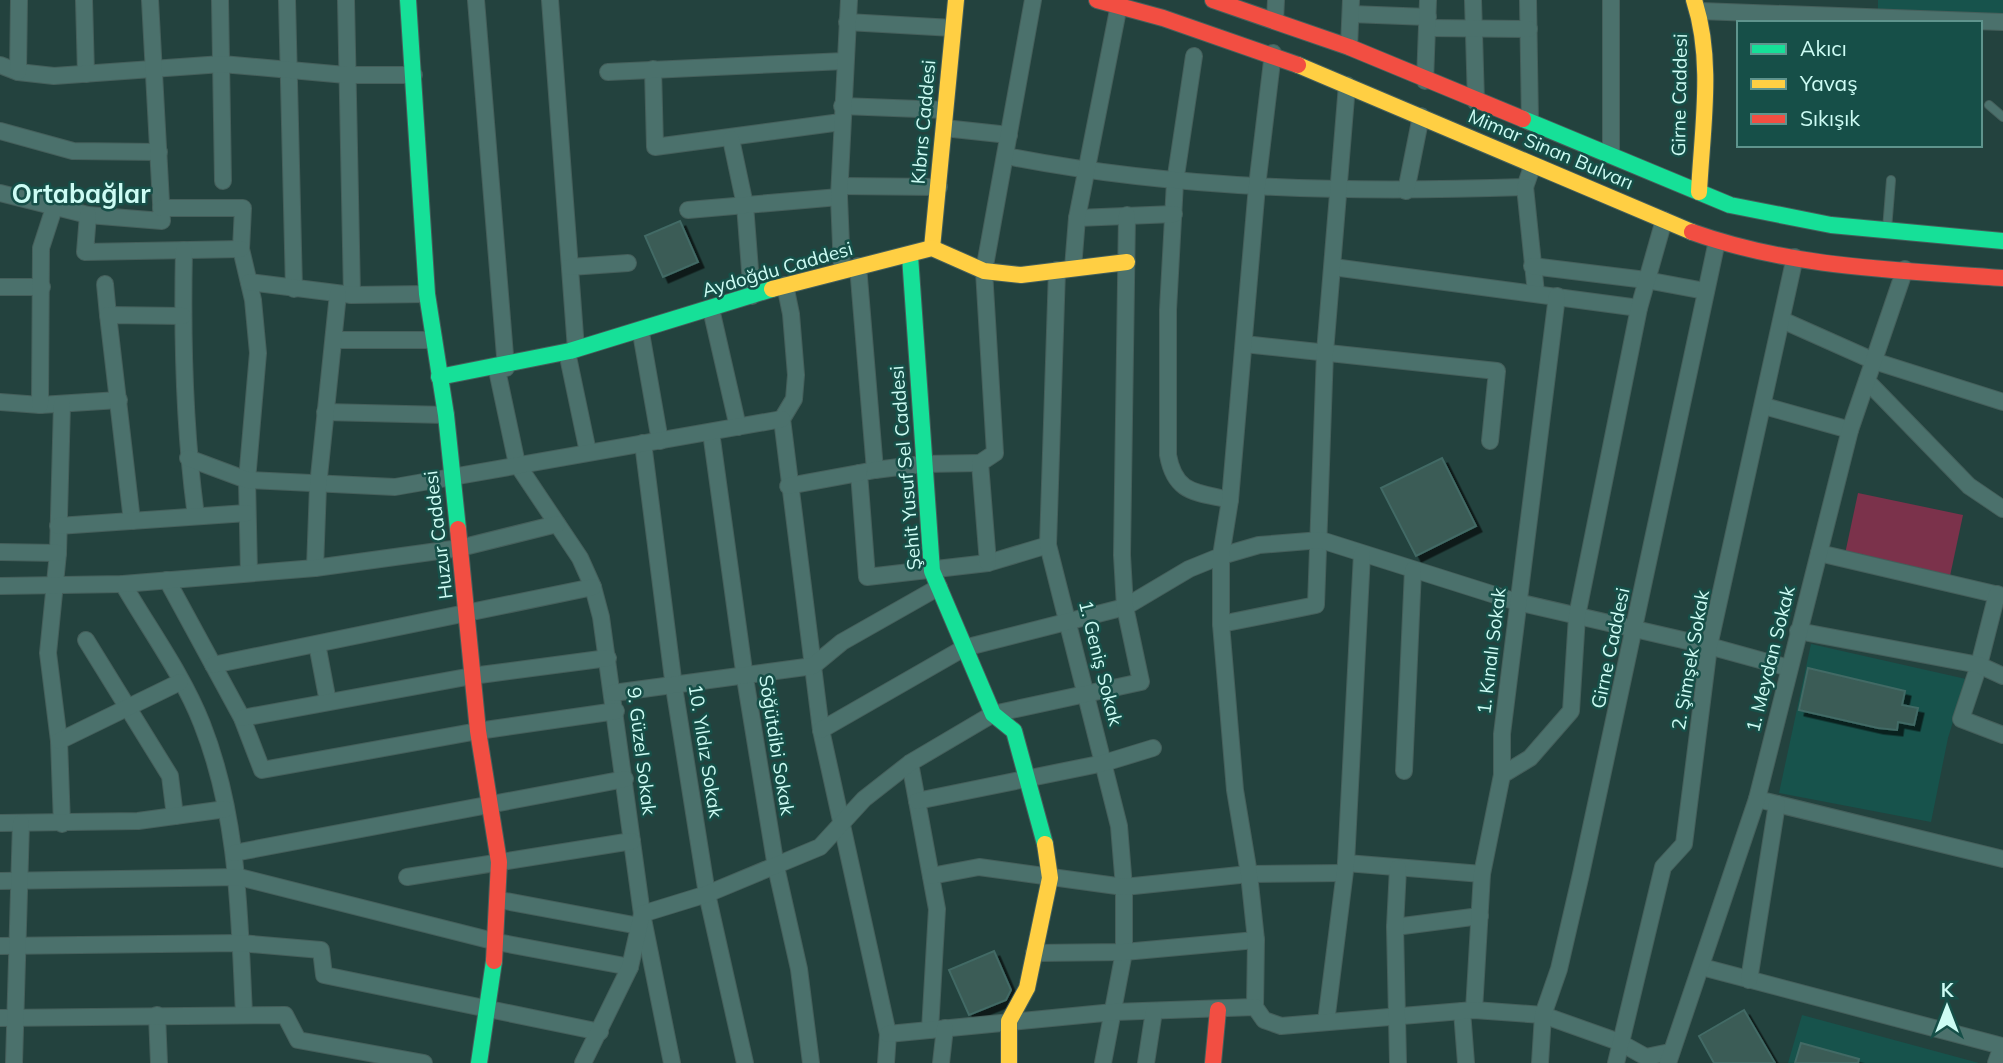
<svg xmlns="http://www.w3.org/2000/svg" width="2003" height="1063" font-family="Mulish,sans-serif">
<defs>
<filter id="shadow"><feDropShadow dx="5.5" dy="5.5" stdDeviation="0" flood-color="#0009"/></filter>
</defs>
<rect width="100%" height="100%" fill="#23423e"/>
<g fill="#17534c">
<path d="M1878,0H2003V15L1878,12Z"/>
<path d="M1811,644L1966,679L1948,738L1931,822L1779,793Z"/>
<path d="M1802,1015L1979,1063H1788Z"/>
</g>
<path fill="#7b324b" d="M1858,493L1963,515L1950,576L1845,554Z"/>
<g fill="#3a5b56" stroke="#426a65" stroke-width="2" filter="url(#shadow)">
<path d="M680,221L698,262L663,277L645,236Z"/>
<path d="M1442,458L1476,526L1416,556L1381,488Z"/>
<path d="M1808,668L1905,691L1902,705L1918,708L1914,725L1898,722L1897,730L1878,728L1799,710Z"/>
<path d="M994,951L1011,990L1006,1000L969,1015L949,970Z"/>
<path d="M1744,1010L1775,1063H1714L1699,1036Z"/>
<path d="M1801,1043L1859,1059L1858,1063H1795Z"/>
</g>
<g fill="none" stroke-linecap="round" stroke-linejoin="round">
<defs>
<g id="lane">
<path d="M1989,105L2003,117"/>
<path d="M1887,229L1891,180"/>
</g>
<g id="street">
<path d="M84,0L86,74"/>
<path d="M220,0L223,181"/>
<path d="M287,0L294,289"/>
<path d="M346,0L352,295"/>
<path d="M476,0L506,368"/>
<path d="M550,0L576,349"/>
<path d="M1473,0L1476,102"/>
<path d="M1528,0L1530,122"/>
<path d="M1611,0V155"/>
<path d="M1700,11L2003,22"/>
<path d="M1351,14L1428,17"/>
<path d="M1275,20L1276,0"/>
<path d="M847,22L953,28"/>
<path d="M1427,28L1529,29"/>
<path d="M1349,47L1351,0"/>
<path d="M1194,56L1175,182L1168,310V455C1175,494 1196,492 1230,500"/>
<path d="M0,65L18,72L54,76L222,64L346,75H414"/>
<path d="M653,69L655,147L841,122"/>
<path d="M18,72L19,0"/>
<path d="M608,72L845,61"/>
<path d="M1425,81L1428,0"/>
<path d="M842,106L945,110"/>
<path d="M944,128L1009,135"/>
<path d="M0,131L73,151L159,152"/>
<path d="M731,139L745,205L752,296"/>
<path d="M1006,156C1177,190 1351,193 1525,187L1532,167"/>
<path d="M840,186L939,187"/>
<path d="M1525,187L1536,293"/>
<path d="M1406,191L1421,116"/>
<path d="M0,193L88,215L162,221L150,0"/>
<path d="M161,208H243L241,249L253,300L258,353L247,480L249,573"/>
<path d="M688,210L839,197"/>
<path d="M88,215L85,252L241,249"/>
<path d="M1077,218L1174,214"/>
<path d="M184,250C182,339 184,428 196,516"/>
<path d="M858,266L875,470L859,473L867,577L988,563L1048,545"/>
<path d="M1532,266L1646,280L1705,291"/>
<path d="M570,267L628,263"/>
<path d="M1333,267L1639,308"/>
<path d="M1073,268L1077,218L1119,5"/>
<path d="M842,269L839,197L849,0"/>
<path d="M1057,270L1048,545L1119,826L1124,887V952L1103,1063"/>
<path d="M249,282L352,295L427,294"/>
<path d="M105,284L108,315"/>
<path d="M785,285L791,314L796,375L794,399L782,419L821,730L888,1034L886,1063"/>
<path d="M0,287H42"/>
<path d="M711,309L738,427"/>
<path d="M1782,320L1874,361L2003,402"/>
<path d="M641,333L660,441"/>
<path d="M334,340H434"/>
<path d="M1244,344L1497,371L1490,441"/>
<path d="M567,352L588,452"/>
<path d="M497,370L517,464L580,558L593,587L601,617L642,914L672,1063"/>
<path d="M1867,381L1969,486L2003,509"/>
<path d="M0,402L40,405L119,400"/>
<path d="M62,404L58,553L48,653L59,741L62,824"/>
<path d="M40,405L41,248L54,208"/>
<path d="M1764,406L1850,430"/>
<path d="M325,412L446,415"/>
<path d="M711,432L745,678L776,867L799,969L811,1063"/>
<path d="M643,443L674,687L707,894L745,1063"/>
<path d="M188,458L247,480L395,487L782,419"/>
<path d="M875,470L923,464L980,463"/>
<path d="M788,486L859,473"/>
<path d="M132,521L108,315L183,316"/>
<path d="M58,526L247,513"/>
<path d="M0,552L58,553"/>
<path d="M1819,553L2003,596"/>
<path d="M988,563L980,463L995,453L984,271L1033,0"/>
<path d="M315,568L318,486L338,294"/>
<path d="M167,580L242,718L262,770L478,731L616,711"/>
<path d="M123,584C149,629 183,675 202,724C239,818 239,914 244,1014"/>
<path d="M0,586L123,584L315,568L460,548L557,524"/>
<path d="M1997,594L1979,665L1961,719L2003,735"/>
<path d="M1221,624L1316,605L1325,352L1347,85"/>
<path d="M1798,631L1979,665L2003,676"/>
<path d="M86,640L170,776L175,816"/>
<path d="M317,644L328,702"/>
<path d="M213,665L593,587"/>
<path d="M613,693L813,666L842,642L939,587"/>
<path d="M242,718L472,676L608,658"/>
<path d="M821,730L964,648L1125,607L1189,569L1221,556L1259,545L1321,540L1517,602L1709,646L1789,668"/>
<path d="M59,741L180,682"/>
<path d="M910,763L937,909L930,1030"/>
<path d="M1404,771L1413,570"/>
<path d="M1502,775L1530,758L1571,711L1577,616L1639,308L1664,220"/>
<path d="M1757,799L2003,859"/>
<path d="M917,801L1104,763L1153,748"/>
<path d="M0,823L138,821L226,809"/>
<path d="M234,853L625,779"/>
<path d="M1346,863L1482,874"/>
<path d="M931,876L979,867L1124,887L1249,874L1344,873"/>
<path d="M407,877L632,841"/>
<path d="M0,881L239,877L497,942L630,967"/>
<path d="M500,900L639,926"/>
<path d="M1395,927L1480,916"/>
<path d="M0,946L240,943L321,950L324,975L600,1032"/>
<path d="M1034,953L1124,952L1256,940"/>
<path d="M1702,967L2002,1046L1996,1063"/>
<path d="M1749,980L1777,804"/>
<path d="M1255,1007L1256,940L1249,874L1235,790L1221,624V556L1230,500L1257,186L1273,53"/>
<path d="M1474,1010L1482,874L1502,775V734L1557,296"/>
<path d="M1462,1011L1466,1063"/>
<path d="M157,1015L159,1063"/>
<path d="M0,1018L285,1015L298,1040L424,1063"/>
<path d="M1326,1022L1346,863L1362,554"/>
<path d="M888,1034L1114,1012L1255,1007L1264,1020L1281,1026L1474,1010L1543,1015L1619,1042L1646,1057L1670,1052"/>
<path d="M14,1063L21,823"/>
<path d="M583,1063L630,967L642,914L707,894L820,847L864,799L910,763L993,714L1141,682L1125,607L1122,555L1127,215"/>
<path d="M941,1063L945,1028"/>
<path d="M1146,1063L1154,1011"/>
<path d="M1398,1063L1395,927L1398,868"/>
<path d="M1540,1063L1543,1015L1559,969L1581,874L1717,241"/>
<path d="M1616,1063L1663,867L1684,844L1709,646L1795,257"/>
<path d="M1668,1063L1757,799L1850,430L1905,269"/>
</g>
<g id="fast">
<path d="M408,0L427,294L446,415L458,529"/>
<path d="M1523,119L1730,205L1831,225L2003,241"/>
<path d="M910,256L932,571L993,714L1014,731L1045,844"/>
<path d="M439,377L570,351L772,289"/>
<path d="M479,1063L494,961"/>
</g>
<g id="slow">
<path d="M1694,0C1714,61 1702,129 1699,192"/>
<path d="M1298,65L1692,232"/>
<path d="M932,248L956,0"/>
<path d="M772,289L932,248L984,271L1021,275L1127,262"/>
<path d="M1009,1063V1021L1027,988L1050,878L1045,844"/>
</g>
<g id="jam">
<path d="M1097,0L1163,18L1298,65"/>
<path d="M1213,0L1349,47L1523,119"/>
<path d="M1692,232C1792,268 1898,270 2003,278"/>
<path d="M458,529L478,731L499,862L494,961"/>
<path d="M1213,1063L1218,1010"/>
</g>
</defs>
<use href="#lane" stroke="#455f5b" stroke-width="10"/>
<use href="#street" stroke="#455f5b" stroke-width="18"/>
<use href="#fast" stroke="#455f5b" stroke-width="18"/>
<use href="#slow" stroke="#455f5b" stroke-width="18"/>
<use href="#jam" stroke="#455f5b" stroke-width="18"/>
<use href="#lane" stroke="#4b716c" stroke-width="8"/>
<use href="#street" stroke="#4b716c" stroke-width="16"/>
<use href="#fast" stroke="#16e098" stroke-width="16"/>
<use href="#slow" stroke="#ffcf43" stroke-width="16"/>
<use href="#jam" stroke="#f24e42" stroke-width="16"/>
</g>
<g text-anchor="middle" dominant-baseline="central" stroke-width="5" stroke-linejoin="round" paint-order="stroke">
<g font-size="19" fill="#cdfcf4" stroke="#164f48">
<text transform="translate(1679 95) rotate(-89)">Girne Caddesi</text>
<text transform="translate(923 122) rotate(-85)">Kıbrıs Caddesi</text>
<text transform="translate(1551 149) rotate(23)">Mimar Sinan Bulvarı</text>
<text transform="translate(777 269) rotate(-16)">Aydoğdu Caddesi</text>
<text transform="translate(905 468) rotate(-95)">Şehit Yusuf Sel Caddesi</text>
<text transform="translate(438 535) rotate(-97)">Huzur Caddesi</text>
<text transform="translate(1610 648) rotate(-78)">Girne Caddesi</text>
<text transform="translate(1491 651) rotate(-83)">1. Kınalı Sokak</text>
<text transform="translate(1770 659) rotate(-76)">1. Meydan Sokak</text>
<text transform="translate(1690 660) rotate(-80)">2. Şimşek Sokak</text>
<text transform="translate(1101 663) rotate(76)">1. Geniş Sokak</text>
<text transform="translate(777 745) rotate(81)">Söğütdibi Sokak</text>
<text transform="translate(642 751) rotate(83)">9. Güzel Sokak</text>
<text transform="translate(706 751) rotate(81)">10. Yıldız Sokak</text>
</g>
<g font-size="26" font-weight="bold" fill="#cdfcf4" stroke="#164f48">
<text x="81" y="193">Ortabağlar</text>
</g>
</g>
<rect x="1737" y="21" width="245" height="126" fill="#164f48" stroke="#5f948d" stroke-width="2"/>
<rect x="1751" y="44" width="35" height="10" fill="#16e098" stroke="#5f948d" stroke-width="2"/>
<text x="1800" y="56" font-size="21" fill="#cdfcf4">Akıcı</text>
<rect x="1751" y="79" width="35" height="10" fill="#ffcf43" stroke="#5f948d" stroke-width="2"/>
<text x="1800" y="91" font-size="21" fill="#cdfcf4">Yavaş</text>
<rect x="1751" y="114" width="35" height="10" fill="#f24e42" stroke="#5f948d" stroke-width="2"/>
<text x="1800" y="126" font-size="21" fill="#cdfcf4">Sıkışık</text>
<g transform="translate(1947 1007)" stroke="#164f48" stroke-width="5" paint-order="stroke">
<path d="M0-5L12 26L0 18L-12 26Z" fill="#cdfcf4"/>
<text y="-10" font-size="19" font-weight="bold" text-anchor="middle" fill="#cdfcf4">K</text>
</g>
</svg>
